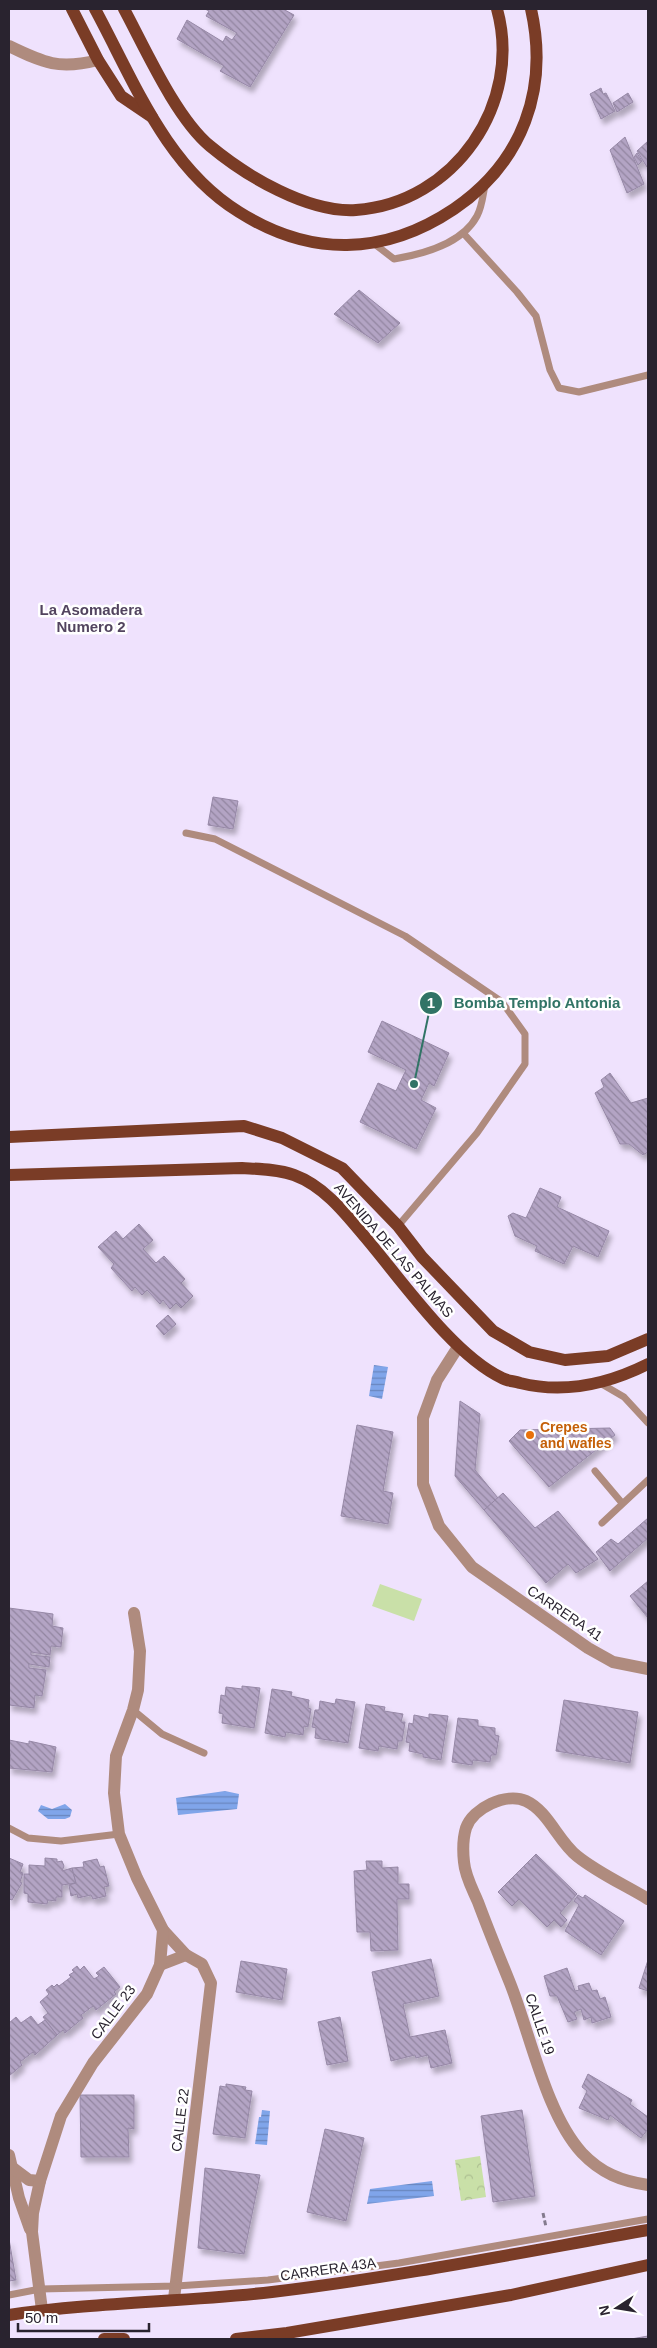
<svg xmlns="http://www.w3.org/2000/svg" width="657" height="2348" font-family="Helvetica,sans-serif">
<defs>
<pattern id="forest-crowns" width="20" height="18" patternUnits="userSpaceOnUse" patternTransform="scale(1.25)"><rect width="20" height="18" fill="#c9e0a8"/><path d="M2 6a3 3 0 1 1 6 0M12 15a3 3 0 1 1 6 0" fill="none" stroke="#adc091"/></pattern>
<pattern id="water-rules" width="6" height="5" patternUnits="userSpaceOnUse" patternTransform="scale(1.25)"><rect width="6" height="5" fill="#80a5ea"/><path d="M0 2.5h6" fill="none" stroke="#6986be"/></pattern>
<pattern id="building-back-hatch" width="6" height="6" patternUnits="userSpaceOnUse" patternTransform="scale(1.25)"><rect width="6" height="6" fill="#b3a4c4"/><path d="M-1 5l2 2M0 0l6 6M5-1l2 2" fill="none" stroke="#9285a0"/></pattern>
<filter id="shadow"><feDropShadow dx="3" dy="5.5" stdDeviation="2.5" flood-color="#0004"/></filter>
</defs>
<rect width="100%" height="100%" fill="#efe2fd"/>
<path fill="url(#forest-crowns)" d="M480,2156L486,2197L461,2201L455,2160Z"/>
<path fill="#c9e0a8" d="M380,1584L422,1599L414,1621L372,1606Z"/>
<g fill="url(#water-rules)">
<path d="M374,1365L388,1367L382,1399L369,1396Z"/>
<path d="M225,1791L239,1794L237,1809L178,1815L176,1798Z"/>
<path d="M65,1804L72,1810L70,1817L65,1819H48L38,1811L41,1805L52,1809Z"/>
<path d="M262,2110L270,2111L267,2145L255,2144L259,2117H261Z"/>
<path d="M432,2181L434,2196L367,2204L370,2189Z"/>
</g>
<g fill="url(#building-back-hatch)" stroke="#9688a6" filter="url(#shadow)">
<path d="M205,9H283L294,15L250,87L220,71L224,66L177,39L187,20L223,42L226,36L232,40L237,33L206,16L209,11Z"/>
<path d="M601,88L603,94L606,93L615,111L601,119L590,94Z"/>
<path d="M628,93L633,102L617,112L613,103Z"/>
<path d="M625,137L644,184L627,193L610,150Z"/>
<path d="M648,141V166L647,167L637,151Z"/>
<path d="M637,153L642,161L638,165L634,157Z"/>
<path d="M359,290L400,323L378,343L334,314Z"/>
<path d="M213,797L238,801L233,829L208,825Z"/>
<path d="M382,1021L449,1053L434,1086L429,1083L421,1100L436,1108L416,1149L360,1122L378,1083L396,1091L406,1070L368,1052Z"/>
<path d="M610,1073L631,1103L648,1098V1152L643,1155L629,1144H620L595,1093L604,1087L601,1080Z"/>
<path d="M540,1188L561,1197L557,1207L609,1231L598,1257L573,1246L564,1264L535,1251L537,1246L515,1236L508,1216L513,1213L526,1218Z"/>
<path d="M139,1224L153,1240L143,1249L156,1263L164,1256L185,1279L181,1283L193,1296L181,1308L176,1303L170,1309L163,1300L160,1304L147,1290L142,1295L135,1287L132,1291L111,1268L114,1264L98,1247L116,1231L123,1239Z"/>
<path d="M168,1315L176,1324L164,1335L156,1326Z"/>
<path d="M460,1401L480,1414L475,1470L498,1498L484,1510L455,1476Z"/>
<path d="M357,1425L393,1432L383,1491L393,1493L388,1524L341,1516Z"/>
<path d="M610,1428L615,1435L549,1487L509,1441L520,1430Z"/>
<path d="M503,1493L535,1528L558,1511L598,1559L576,1573L568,1564L546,1583L484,1510Z"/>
<path d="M648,1518V1538L610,1571L596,1552L611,1539L618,1544Z"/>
<path d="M648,1581V1618L630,1596Z"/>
<path d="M9,1608L53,1614L52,1626L63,1628L61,1647L51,1646L50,1655L31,1652V1655L50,1657L49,1667L29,1664V1668L46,1670L42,1696L35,1695L34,1708L9,1705Z"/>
<path d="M242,1686L260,1688L254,1728L222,1723L223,1714L219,1713L221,1695L225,1696L226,1687L242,1689Z"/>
<path d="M272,1689L292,1692L291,1696L309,1700L308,1708L311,1709L308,1727L304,1726L303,1735L286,1732L285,1737L265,1733Z"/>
<path d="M336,1699L355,1702L348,1743L315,1738L316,1728L312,1727L315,1710H319L320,1701L335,1704Z"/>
<path d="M564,1700L638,1712L630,1763L556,1751Z"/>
<path d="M366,1704L385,1707L384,1711L403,1714L401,1722H405L402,1741H398L397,1749L379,1746L378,1751L359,1748Z"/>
<path d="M429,1714L448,1716L441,1760L423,1757V1754L409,1751L410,1743L406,1742L409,1723L413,1724L414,1715L429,1718Z"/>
<path d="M458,1718L478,1720V1726L495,1728V1735L499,1736L496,1755H491L490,1762L473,1760L472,1765L452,1762Z"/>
<path d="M9,1740L29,1744V1741L56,1747L52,1772L9,1768L11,1751H9Z"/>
<path d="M536,1854L577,1894L560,1913L567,1920L561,1927L554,1920L547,1927L519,1899L512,1906L498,1892Z"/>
<path d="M9,1858L23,1864L20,1872L23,1873L20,1882L22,1883L12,1900L9,1899Z"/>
<path d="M45,1858L57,1859V1862L62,1861L64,1866L62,1871L72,1868L76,1883L62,1885V1897H56V1901L48,1900L47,1904L28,1902V1894L24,1893V1874H29V1865L45,1866Z"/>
<path d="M97,1859L100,1867L104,1866L109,1886L104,1887L106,1896L93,1899L91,1895L78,1898L77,1894L71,1896L69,1885L76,1883L72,1868L84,1867L83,1862Z"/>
<path d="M366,1861H382V1868L398,1867V1884H409V1899H397L398,1950L371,1951L370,1932H357L354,1871L367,1870Z"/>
<path d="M578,1895L583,1898L585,1895L624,1921L601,1955L565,1931L579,1905L574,1901Z"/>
<path d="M431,1959L439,1996L403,2004L410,2037L445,2030L452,2063L431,2068L428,2055L416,2058L415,2055L391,2061L372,1972Z"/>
<path d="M648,1960V1991L639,1988Z"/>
<path d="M241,1961L287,1969L282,2000L236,1992Z"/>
<path d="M77,1966L80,1970L84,1966L94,1979L99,1976L96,1973L104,1967L120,1987L114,1992L116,1994L96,2010L93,2006L81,2015L83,2018L65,2033L63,2030L57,2035L43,2017L48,2013L40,2002L49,1994L46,1990L52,1985L54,1987L57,1984L59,1986L71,1977L69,1975L74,1972L72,1970Z"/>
<path d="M567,1968L575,1991L579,1990L578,1986L589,1983L592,1991L597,1990L600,1999L605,1997L611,2017L592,2023L591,2017L584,2020L581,2009L574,2012L577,2019L568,2022L557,1996H550L544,1976Z"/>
<path d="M31,2016L38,2025L45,2020L57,2035L35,2055L33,2052L20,2062L22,2065L9,2076V2023L16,2017L21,2023Z"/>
<path d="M340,2017L348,2061L327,2065L318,2022Z"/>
<path d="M588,2074L632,2100L630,2104L648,2117V2129L641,2138L610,2115L608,2120L579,2108L587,2091L582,2087Z"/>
<path d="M226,2084L246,2087L245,2090L252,2091L245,2138L213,2134L220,2086L226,2087Z"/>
<path d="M80,2095H134V2129L128,2128L129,2157H81Z"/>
<path d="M522,2110L535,2196L493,2202L481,2116Z"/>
<path d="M325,2129L364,2138L346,2221L307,2212Z"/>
<path d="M205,2168L260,2175L244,2254L198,2248Z"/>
<path d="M9,2239L16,2280L9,2281Z"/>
<path d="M648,2336V2339H631Z"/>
</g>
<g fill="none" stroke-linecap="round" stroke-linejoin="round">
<path stroke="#847b8e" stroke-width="3" stroke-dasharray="5 2.5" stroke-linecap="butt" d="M543,2213L546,2227"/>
<g stroke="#af8b7e" stroke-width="7">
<path d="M464,234L517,292L536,316L550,370L559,388L579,392L648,375"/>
<path d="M372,242L394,259C424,254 462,244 477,216C482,207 483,195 485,185"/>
<path d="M186,833L215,839L405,936L502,1002L525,1034V1064L477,1133L398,1226"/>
<path d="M600,1383L624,1397L648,1423"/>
<path d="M595,1471L622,1503"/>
<path d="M602,1523L648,1480"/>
<path d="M133,1710L162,1734L204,1753"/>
<path d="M9,1828L28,1838L61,1841L119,1834"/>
<path d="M9,2295L40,2289L176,2286L268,2280L399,2263L648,2219"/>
</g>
<g stroke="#af8b7e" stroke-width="12">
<path d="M9,46C44,63 59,70 98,60"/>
<path d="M458,1347L437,1380L423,1418V1484L439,1526L472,1567L588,1648L613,1662L648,1669"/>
<path d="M648,1899C625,1885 598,1873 577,1856C558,1841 548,1811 526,1801C506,1792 473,1808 466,1828C463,1838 463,1853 464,1862C465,1876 473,1890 478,1902C488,1929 499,1956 510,1983C530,2033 546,2114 582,2153C601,2173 621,2181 648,2185"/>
<path d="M163,1930L186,1955L202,1964L211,1983L174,2299"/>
<path d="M160,1965L186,1955"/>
<path d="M9,2155L19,2198L30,2229"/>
<path d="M13,2168L29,2180L40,2181"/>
<path d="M42,2310L32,2232L33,2213L40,2181L61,2116L93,2063L147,1994L160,1965L163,1930L137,1878L119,1834L114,1793L116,1756L133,1710L138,1690L140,1651L134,1613"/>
</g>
<g stroke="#7a3c26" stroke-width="12">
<path d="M72,9L98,60L121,96L152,117"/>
<path d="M95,9C134,81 166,167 239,212C310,257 384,256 454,209C523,162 549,89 531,9"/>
<path d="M124,9C145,48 176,118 210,146C246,176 308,213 356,210C455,203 523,103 497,9"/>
<path d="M9,1137L244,1126L282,1138L342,1168L398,1226L422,1257L493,1331L529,1352L565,1360L608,1356L648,1339"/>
<path d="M9,1175L242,1168C259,1169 277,1169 294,1175C324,1186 345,1213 365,1237C400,1278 453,1355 502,1378C507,1381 514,1381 520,1383C564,1394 608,1384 648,1364"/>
<path d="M9,2315C96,2302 184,2302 272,2292C398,2277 523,2252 648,2230"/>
<path d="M104,2339H124"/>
<path d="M236,2339L287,2333L511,2295L648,2265"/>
</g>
</g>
<circle fill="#e8710a" stroke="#fff" stroke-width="2" cx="530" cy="1435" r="5"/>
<g text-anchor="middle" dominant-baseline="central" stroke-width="5" stroke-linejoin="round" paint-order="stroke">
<g font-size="14" fill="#29232f" stroke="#fff">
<text transform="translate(394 1250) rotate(49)">AVENIDA DE LAS PALMAS</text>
<text transform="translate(565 1613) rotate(34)">CARRERA 41</text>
<text transform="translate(113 2012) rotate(-53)">CALLE 23</text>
<text transform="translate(540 2024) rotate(71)">CALLE 19</text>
<text transform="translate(180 2120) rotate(-83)">CALLE 22</text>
<text transform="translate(328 2269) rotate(-8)">CARRERA 43A</text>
</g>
<g font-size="14" font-weight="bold" fill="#c56008" stroke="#fff" text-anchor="start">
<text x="540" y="1427">Crepes<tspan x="540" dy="16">and wafles</tspan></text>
</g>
<g font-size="15" font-weight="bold" fill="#52445f" stroke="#fff">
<text x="91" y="609">La Asomadera<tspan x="91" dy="17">Numero 2</tspan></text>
</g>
</g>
<path fill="none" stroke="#317466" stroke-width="2" d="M414 1084L431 1003"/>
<g fill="#317466" stroke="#fff" stroke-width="2">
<circle cx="414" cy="1084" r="5"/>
<circle cx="431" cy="1003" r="12"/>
</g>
<g font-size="15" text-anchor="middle" font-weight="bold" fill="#fff">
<text x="431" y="1008">1</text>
</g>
<g font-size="15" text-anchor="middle" font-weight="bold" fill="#317466" stroke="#fff" stroke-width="5" stroke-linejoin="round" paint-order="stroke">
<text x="537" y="1008">Bomba Templo Antonia</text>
</g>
<rect width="657" height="2348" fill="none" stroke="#29232f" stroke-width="20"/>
<g transform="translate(617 2308) rotate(258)" stroke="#ffffff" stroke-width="4" paint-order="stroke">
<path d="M0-4L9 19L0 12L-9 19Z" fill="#29232f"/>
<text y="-8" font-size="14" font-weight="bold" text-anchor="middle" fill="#29232f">N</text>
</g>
<path d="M18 2323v8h131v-8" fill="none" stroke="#29232f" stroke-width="2.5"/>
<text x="25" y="2323" font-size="15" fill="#29232f" stroke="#ffffff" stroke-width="4" paint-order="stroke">50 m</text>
</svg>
